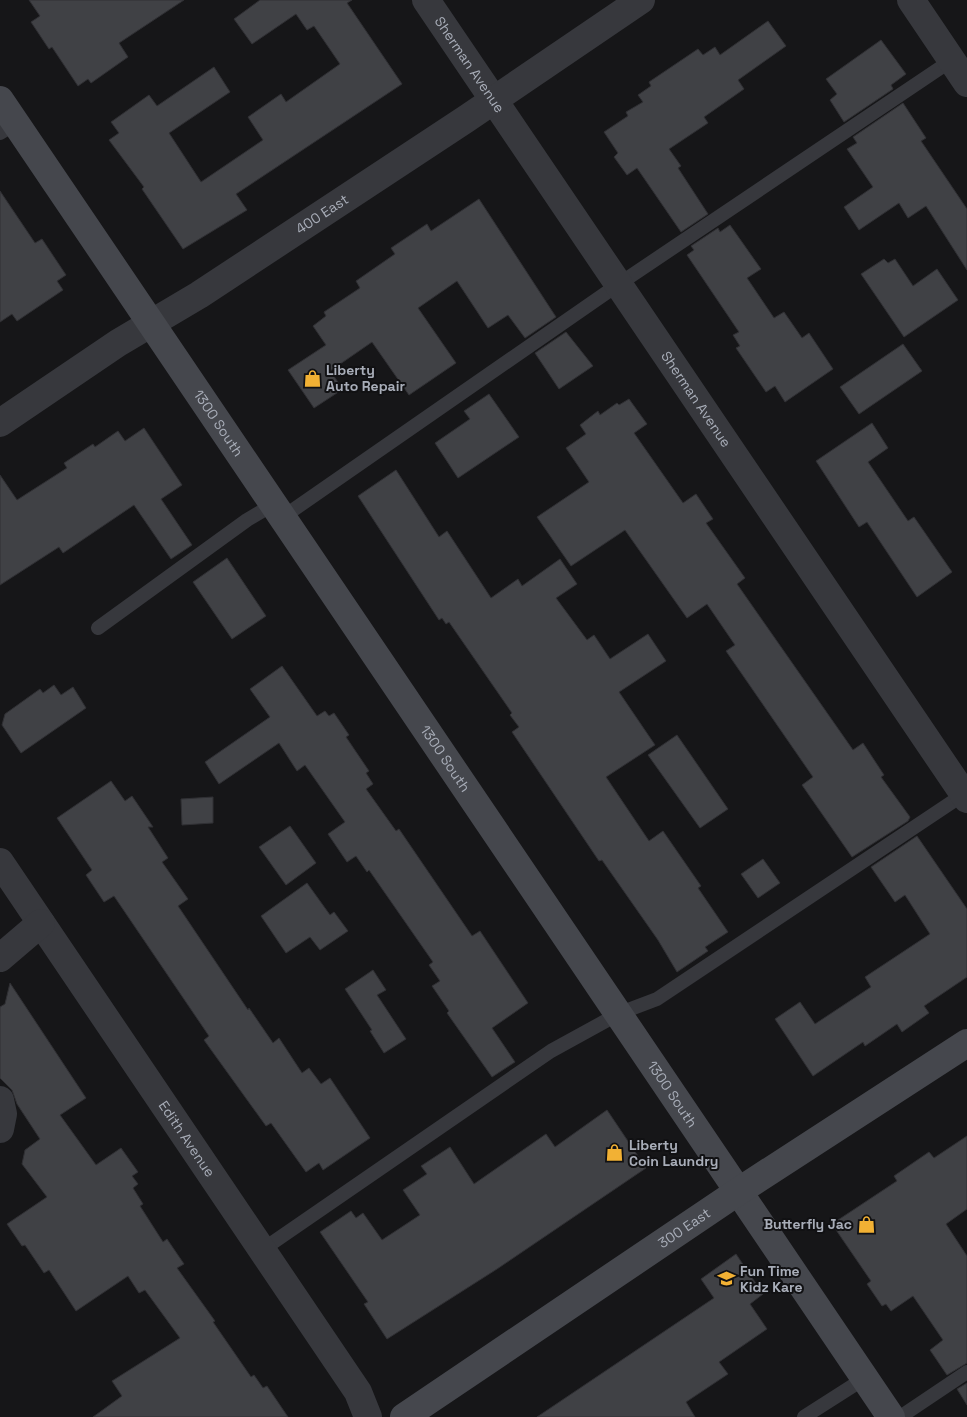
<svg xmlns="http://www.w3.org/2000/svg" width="967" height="1417" font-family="'Space Grotesk',sans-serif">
<rect width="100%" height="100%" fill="#161618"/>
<g fill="#404145" stroke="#303034">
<path d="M29,0H184L119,43L128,57L91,83L88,79L78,86L52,47L49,49L31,22L40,16Z"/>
<path d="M260,0H352L347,3L402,84L236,194L247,210L183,249L142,189L144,187L109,140L119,133L111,122L149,95L157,106L214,67L230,92L169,133L201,182L263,140L248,117L281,94L286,102L340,64L314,26L307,30L296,14L252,44L234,19Z"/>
<path d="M768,21L786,46L738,80L744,89L704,117L708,123L669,149L681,166L678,168L708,214L681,232L637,168L627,175L614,157L618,153L604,132L628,116L626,112L643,102L638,95L651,86L649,82L698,49L703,55L715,47L720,55Z"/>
<path d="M881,40L906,74L891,85L893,89L844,122L830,100L837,94L826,79Z"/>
<path d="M903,103L926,138L921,141L967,209V270L926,206L908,218L899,203L859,230L844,207L873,187L847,149L857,143L853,137Z"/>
<path d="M0,191L35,243L42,239L66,275L57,281L63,290L17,321L12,314L0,322Z"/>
<path d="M479,199L556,317L525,338L508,315L488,328L457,281L418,308L456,363L409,395L372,342L330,371L343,389L314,408L288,370L326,345L313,326L326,316L324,312L360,288L356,281L395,254L391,248L427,224L431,231Z"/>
<path d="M730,225L761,269L747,278L774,318L784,312L802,338L809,333L833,369L785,402L775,386L766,392L736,348L740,346L733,335L739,332L687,255L694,250L691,246L718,228L720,232Z"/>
<path d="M884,259L888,263L895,259L913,286L937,269L958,300L904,337L861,274Z"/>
<path d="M566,332L593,366L559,389L535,353Z"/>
<path d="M903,344L922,371L859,414L840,387Z"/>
<path d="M489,394L519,437L458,478L435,443L470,419L464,411Z"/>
<path d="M629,399L647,424L634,433L683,503L696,494L713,519L706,523L745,578L737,584L853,750L863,743L884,775L881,777L910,817L908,821L852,857L802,785L813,777L726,651L735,645L707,604L687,618L625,530L571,566L537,517L589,482L566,448L586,434L580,425L598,411L600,415L617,403L619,405Z"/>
<path d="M872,423L888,448L868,462L908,521L914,517L952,572L917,597L867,522L859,527L816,461Z"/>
<path d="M144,428L182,485L161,499L192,545L171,559L134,505L63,553L59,547L0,585V475L17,500L67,468L64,463L93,444L95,447L118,431L125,441Z"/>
<path d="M396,470L439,537L447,531L491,598L518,579L522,586L560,559L577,584L556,598L587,640L594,635L610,659L648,634L666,661L619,692L655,745L606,777L649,841L663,831L701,886L698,888L728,932L705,947L708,951L677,972L658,940L602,860L599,861L512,732L519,727L510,715L512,713L449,622L446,624L442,618L439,620L358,496Z"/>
<path d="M227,558L266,616L232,639L193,582Z"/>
<path d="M282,666L317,716L325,711L329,716L334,713L349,735L346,737L369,771L366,773L373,784L366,789L396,831L399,829L472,936L480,931L528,1003L492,1028L515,1062L492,1077L447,1013L449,1011L432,986L440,981L429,965L433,962L369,870L367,872L356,856L347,862L328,834L345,822L305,765L297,771L279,743L219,784L205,762L270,717L250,689Z"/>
<path d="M54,685L61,695L73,687L86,708L21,753L2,725L5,714L40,689L43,693Z"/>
<path d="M677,735L728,809L700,828L648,755Z"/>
<path d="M111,781L125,801L132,796L153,827H148L168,858L162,862L188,899L178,906L248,1010L249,1008L273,1043L279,1038L302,1073L309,1068L321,1084L330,1078L370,1138L323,1170L319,1163L306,1172L271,1123L266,1126L204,1040L209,1036L114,896L104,902L86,875L92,870L57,818Z"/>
<path d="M213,797V823L182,825L181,799Z"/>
<path d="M290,826L316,863L286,885L259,847Z"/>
<path d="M917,836L967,909V977L924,1006L929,1013L902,1032L897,1024L865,1046L863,1042L813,1076L775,1019L800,1002L815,1024L871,987L865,977L930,934L905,895L895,902L871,867Z"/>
<path d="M763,859L780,883L758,898L741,874Z"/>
<path d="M307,883L330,915L334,912L348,931L320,950L310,937L286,953L261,916Z"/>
<path d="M373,970L386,990L377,995L406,1039L384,1053L370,1031L372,1030L345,989Z"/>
<path d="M10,983L86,1098L60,1115L96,1165L121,1148L138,1172L132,1176L138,1184L133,1188L143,1204L140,1206L163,1242L167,1239L184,1264L177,1268L215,1321L213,1322L251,1377L254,1375L263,1388L267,1386L288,1417H93L122,1396L112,1381L180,1338L145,1290L139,1293L128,1276L76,1311L49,1270L44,1273L25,1245L22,1246L7,1224L47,1197L22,1164L25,1150L40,1139L17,1104L12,1090L0,1078V1007L5,1004Z"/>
<path d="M607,1110L646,1168L497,1269L387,1339L364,1304L368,1302L320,1232L351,1211L356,1218L363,1213L382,1240L420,1215L403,1190L427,1174L421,1166L450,1147L474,1184L546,1134L555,1147Z"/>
<path d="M967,1136V1209L946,1224L967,1256V1363L947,1375L930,1350L943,1340L913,1296L891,1311L886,1304L882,1306L867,1284L871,1281L832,1224L897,1181L894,1176L929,1152L934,1158Z"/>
<path d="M736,1254L763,1294L750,1304L767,1329L719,1362L728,1374L686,1402L695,1417H537L714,1298L701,1279Z"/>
<path d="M967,1383V1405L957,1389Z"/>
</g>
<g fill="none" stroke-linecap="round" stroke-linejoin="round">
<g stroke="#37383d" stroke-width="14">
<path d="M0,133L16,123"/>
<path d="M283,517L619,284L952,60"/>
<path d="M98,628L247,520L274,504"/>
<path d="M262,1250L551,1051L620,1013L657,999L967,792"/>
<path d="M804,1417L865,1378"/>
<path d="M900,1417L967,1372"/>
</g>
<g stroke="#37383d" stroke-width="28">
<path id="s1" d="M426,0L967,799"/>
<path d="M911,0L967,83"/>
<path id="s2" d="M0,423L118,343L199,295L466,119L641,0"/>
<path id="s3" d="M0,862L358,1392L368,1417"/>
<path d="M0,958L41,923"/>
<path d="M0,1100L3,1114L0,1129"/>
</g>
<g stroke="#45474d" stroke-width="28">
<path id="s4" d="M0,100L891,1417"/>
<path id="s5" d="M404,1417L739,1191L967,1043"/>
</g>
</g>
<defs>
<symbol id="shop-bare" viewBox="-9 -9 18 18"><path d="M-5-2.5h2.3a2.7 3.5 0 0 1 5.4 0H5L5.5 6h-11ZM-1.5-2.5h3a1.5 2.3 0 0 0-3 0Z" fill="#f2b134" stroke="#111113" stroke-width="2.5" paint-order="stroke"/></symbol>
<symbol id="school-bare" viewBox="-9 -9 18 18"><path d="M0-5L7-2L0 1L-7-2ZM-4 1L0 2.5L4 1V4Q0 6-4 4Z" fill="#f2b134" stroke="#111113" stroke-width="2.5" paint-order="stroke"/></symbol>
</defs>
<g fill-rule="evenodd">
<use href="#shop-bare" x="300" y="366" width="25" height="25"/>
<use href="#shop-bare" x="602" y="1140" width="25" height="25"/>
<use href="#shop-bare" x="854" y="1212" width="25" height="25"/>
<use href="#school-bare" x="714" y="1266" width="25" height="25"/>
</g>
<g text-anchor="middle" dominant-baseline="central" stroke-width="4" stroke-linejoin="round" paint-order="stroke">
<g font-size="14" fill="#a8adb8" stroke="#111113">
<text stroke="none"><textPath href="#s1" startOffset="78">Sherman Avenue</textPath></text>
<text stroke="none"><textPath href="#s2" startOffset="384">400 East</textPath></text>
<text stroke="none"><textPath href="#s1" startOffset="482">Sherman Avenue</textPath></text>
<text stroke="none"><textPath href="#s4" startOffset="390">1300 South</textPath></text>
<text stroke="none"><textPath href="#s4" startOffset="795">1300 South</textPath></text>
<text stroke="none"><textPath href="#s4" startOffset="1200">1300 South</textPath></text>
<text stroke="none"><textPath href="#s3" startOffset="334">Edith Avenue</textPath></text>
<text stroke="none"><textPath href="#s5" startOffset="338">300 East</textPath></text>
</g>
<g font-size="14" font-weight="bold" fill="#a8adb8" stroke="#111113" text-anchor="start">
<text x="326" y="370">Liberty<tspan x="326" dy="16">Auto Repair</tspan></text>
<text x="629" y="1145">Liberty<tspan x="629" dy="16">Coin Laundry</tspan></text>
<text x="852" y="1224" text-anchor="end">Butterfly Jac</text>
<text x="740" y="1271">Fun Time<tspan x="740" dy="16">Kidz Kare</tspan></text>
</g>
</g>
</svg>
